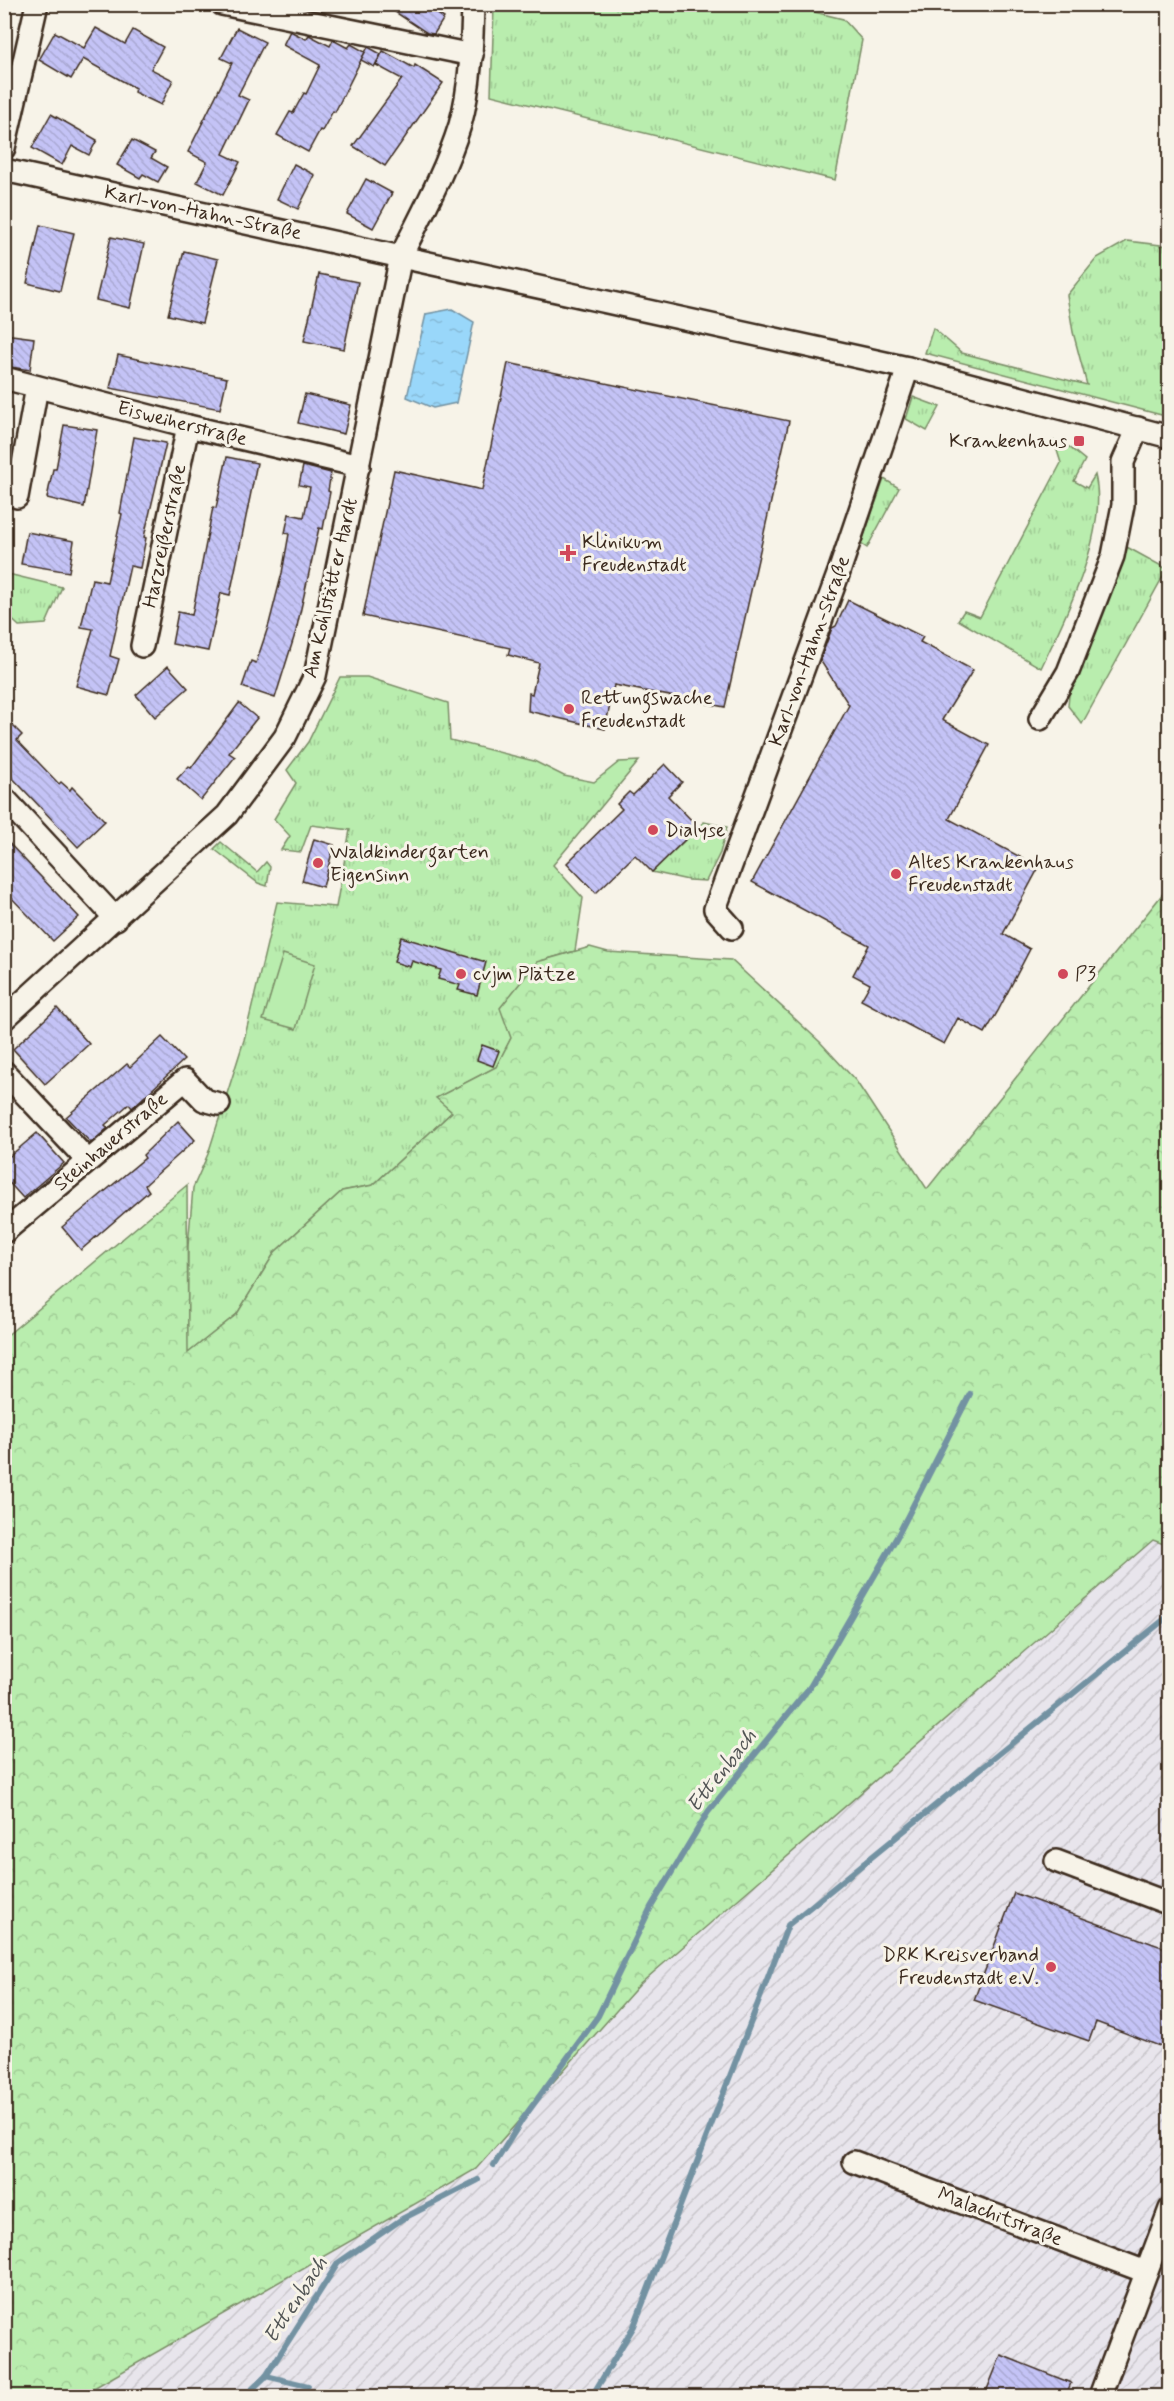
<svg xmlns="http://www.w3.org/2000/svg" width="1174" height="2401" font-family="Mynerve,sans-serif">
<defs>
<pattern id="industrial-furrows" width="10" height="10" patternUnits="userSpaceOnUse" patternTransform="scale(1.5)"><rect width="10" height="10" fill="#e8e5ec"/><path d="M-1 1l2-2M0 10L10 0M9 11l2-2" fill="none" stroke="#c8c5ca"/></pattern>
<pattern id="grass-tufts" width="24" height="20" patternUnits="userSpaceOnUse" patternTransform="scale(1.5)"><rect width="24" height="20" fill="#b9edae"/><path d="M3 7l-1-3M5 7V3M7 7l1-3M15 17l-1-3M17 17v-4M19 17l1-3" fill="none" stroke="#a0cb95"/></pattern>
<pattern id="forest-crowns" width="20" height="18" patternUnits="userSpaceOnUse" patternTransform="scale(1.5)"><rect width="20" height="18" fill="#b9edae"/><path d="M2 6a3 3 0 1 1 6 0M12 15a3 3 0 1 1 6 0" fill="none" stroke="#a0cb95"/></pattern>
<pattern id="water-ripples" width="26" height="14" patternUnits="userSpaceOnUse" patternTransform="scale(1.5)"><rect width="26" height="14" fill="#99d7fa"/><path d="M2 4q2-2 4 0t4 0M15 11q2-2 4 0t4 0" fill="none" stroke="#85b9d6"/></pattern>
<pattern id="building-back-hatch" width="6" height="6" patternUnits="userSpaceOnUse" patternTransform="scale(1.5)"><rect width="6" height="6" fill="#c4c3f6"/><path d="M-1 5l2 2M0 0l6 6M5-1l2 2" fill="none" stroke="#a9a8d2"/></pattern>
</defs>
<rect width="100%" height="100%" fill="#f7f3e8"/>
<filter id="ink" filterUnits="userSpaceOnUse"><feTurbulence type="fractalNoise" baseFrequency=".0167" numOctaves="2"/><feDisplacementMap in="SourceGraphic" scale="12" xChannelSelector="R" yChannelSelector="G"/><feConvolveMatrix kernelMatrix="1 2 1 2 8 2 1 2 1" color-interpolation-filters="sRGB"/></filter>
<g filter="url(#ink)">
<path fill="url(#industrial-furrows)" d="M1153,1540L1169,1546V2396H80L475,2169L640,1984Z"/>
<g fill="url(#grass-tufts)" stroke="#7a8c66" stroke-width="1.5">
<path d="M494,5H786L843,19L862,40L835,180L491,95Z"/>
<path d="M1127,241L1169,246V417L925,353L933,328L962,353L1087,385L1073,332L1067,295L1097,258Z"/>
<path d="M913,397L940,407L927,431L906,419Z"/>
<path d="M1054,441L1069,447L1085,460L1074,481L1087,488L1095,475C1109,532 1065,618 1041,668L958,620L964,611L980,617L1061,463Z"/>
<path d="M884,479L899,488L867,548L861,544Z"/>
<path d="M1125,546L1167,569L1082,724L1068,706L1069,695Z"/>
<path d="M4,573L62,587L46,624L19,626L5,613Z"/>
<path d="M340,677H367L448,703L450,740L534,761L564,776L594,782L619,762L639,761L553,865L583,898L575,951L537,962L511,1038L496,1067L437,1098L452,1112L373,1185L342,1191L275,1252L237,1314L187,1354L188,1246L193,1188L208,1154L244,1040L277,902L336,907L350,830L311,825L301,852L281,850L290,836L274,819L296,783L287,770L308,742Z"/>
<path d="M704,822L727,827L720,853L706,881L688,880L652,872Z"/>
<path d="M221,842L257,872L266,862L270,867L267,886L258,883L214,849Z"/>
</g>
<path fill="url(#forest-crowns)" stroke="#7a8c66" stroke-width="1.5" d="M1169,886V1546L1153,1540L640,1984L476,2169L80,2396H5V1337L187,1185L188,1353L237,1314L275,1252L342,1191L373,1185L452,1112L436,1098L496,1067L511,1038L500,1008L537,962L590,947L608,952L731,960L820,1042L856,1081L927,1189Z"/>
<path fill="#b9edae" stroke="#7a8c66" stroke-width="1.5" d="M283,954L315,964L296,1029L263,1020Z"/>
<path fill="url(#water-ripples)" stroke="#7392a2" stroke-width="1.5" d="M452,309L474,322L456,403L433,408L407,397L426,314Z"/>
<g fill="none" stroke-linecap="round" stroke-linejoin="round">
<g stroke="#7392a2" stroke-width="6">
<path d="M494,2165L522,2120L598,2016L651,1907L708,1812L810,1687L898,1535L970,1394"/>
<path d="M266,2376L308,2386"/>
<path d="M245,2396L266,2376L338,2263L402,2219L478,2180"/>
<path d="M592,2396L634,2326L788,1925L1166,1618H1170"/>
</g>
</g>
<g fill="url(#building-back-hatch)" stroke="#3b2a1e" stroke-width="1.5">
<path d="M383,4H440L436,13L444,18L434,34L427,33Z"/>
<path d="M96,28L125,44L133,30L163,47L151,69L173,80L161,105L134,92L135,88L83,59L71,79L39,60L55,32L84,48Z"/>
<path d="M237,28L265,42L238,95L249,100L223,154L240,162L223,195L197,182L207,162L188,152L232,63L221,58Z"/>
<path d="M290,31L306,39L309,35L330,46L333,40L348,48L351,44L365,52L335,112L333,111L322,131L320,130L308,152L277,135L290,112L293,113L304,93L306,94L320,65L283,45Z"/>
<path d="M368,47L381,54L374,67L361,60Z"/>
<path d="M383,51L414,68L415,65L443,83L385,166L353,146L402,79L376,65Z"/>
<path d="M51,114L97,140L89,155L72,146L62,165L32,148Z"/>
<path d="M132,140L155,152L151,158L167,167L158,182L143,174L140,178L117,165Z"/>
<path d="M294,164L315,175L298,209L277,199Z"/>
<path d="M366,179L392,193L373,228L347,214Z"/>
<path d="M40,225L74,233L60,291L27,283Z"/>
<path d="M111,237L144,244L130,308L96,300Z"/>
<path d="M184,251L218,259L202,323L168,315Z"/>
<path d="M319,274L358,282L344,349L304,341Z"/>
<path d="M4,334L34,338L30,370L4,366Z"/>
<path d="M118,355L227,378L220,409L110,388Z"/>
<path d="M508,363L789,421L725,707L614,685L605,729L528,711L529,693L532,694L539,663L508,655L510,648L363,616L394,470L482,490Z"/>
<path d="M305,394L351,405L344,434L298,423Z"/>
<path d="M64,425L97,430L84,507L47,498L53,469H56Z"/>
<path d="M134,437L166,443L144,537L146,538L140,568L130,566L110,656L119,659L109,695L76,686L93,629L81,627L92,579L107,582L122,514L120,513Z"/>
<path d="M227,457L257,463L230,595L221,593L208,651L172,644L178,612L192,615L213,507L216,508Z"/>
<path d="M303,466L331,473L328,491L330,492L323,529L319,528L296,631L275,698L242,687L251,661L256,663L269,624L282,573L289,534L285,533L289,514L304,517L310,487L299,485Z"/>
<path d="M27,532L74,541L69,572L21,564Z"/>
<path d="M848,600L923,637L920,642L973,670L942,720L989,745L949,819L1039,867L1003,934L1030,949L998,1011L985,1033L958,1018L944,1044L861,1000L870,984L853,975L869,945L752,882L849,705L820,660L832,628L836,626Z"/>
<path d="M168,666L188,688L155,717L136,695Z"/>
<path d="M239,703L257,718L229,753L235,757L201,800L177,779L189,766L191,768Z"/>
<path d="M4,717L22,735L17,740L59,784L61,782L70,790L72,787L105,821L78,847L4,769Z"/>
<path d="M665,764L682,782L668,796L698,827L652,872L635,855L596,893L567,863L622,809L617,804L629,792L633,795Z"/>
<path d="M4,838L79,917L53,941L4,890Z"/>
<path d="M314,839L334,845L323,887L302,881Z"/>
<path d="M401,937L486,962L477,995L458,990L460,985L438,979L441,970L412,961L410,967L394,962Z"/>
<path d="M57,1008L89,1044L45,1084L13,1049Z"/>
<path d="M162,1037L184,1060L132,1108L129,1104L105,1125L108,1128L91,1143L66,1117L127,1064L130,1067Z"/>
<path d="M482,1045L499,1051L493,1066L477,1060Z"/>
<path d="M178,1121L195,1140L145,1185L149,1191L81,1250L62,1227L145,1158L143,1155Z"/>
<path d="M37,1133L64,1163L23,1198L4,1177V1161Z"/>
<path d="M1014,1893L1170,1950V2050L1096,2022L1089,2041L974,2000Z"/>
<path d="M1001,2355L1071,2383L1065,2397H984Z"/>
</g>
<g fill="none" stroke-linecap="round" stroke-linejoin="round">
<defs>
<g id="minor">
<path d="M222,4L472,55"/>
<path d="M4,148L37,4"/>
<path d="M4,170L908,368L1170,437"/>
<path d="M4,378L188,426L359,466"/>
<path d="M17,497L37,387"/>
<path d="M142,646L188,426"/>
<path d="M1040,719L1068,672L1113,556L1123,505V462L1138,428"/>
<path d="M4,798L116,919"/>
<path d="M732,928L715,909L839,572L908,368"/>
<path d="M4,1019L227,815L285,737L315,676L401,256C422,214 446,170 460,125C471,86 472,44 473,4"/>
<path d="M4,1072L88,1161"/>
<path d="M4,1232L185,1080L204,1100L219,1104"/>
<path d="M1056,1861L1170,1904"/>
<path d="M854,2162L1146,2272"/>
<path d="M1100,2396L1170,2209"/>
</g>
</defs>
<use href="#minor" stroke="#3b2a1e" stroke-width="26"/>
<use href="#minor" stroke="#f7f3e8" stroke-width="21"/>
</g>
</g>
<g fill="#d1495b" stroke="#f7f3e8" stroke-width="2">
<rect x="1073" y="435" width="12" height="12" rx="3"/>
<path d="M565 544h6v6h6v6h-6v6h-6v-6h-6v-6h6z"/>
<circle cx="569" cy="709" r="6"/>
<circle cx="653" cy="830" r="6"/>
<circle cx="318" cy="863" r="6"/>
<circle cx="896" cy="874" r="6"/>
<circle cx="461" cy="974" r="6"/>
<circle cx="1063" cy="974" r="6"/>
<circle cx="1051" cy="1967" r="6"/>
</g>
<g text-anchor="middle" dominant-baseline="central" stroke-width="6" stroke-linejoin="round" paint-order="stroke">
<g font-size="20" fill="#3b2a1e" stroke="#f7f3e8">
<text transform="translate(203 213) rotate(12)">Karl-von-Hahn-Straße</text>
<text transform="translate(182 424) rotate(14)">Eisweiherstraße</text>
<text transform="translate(165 536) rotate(-78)">Harzreißerstraße</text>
<text transform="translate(331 588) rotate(-77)">Am Kohlstätter Hardt</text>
<text transform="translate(810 651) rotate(-70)">Karl-von-Hahn-Straße</text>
<text transform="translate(111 1142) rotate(-40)">Steinhauerstraße</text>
<text transform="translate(1000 2217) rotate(21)">Malachitstraße</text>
</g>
<g font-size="20" fill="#3b2a1e" stroke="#f7f3e8" text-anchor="start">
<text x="1067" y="441" text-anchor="end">Krankenhaus</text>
<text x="582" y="542">Klinikum<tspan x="582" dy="23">Freudenstadt</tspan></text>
<text x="581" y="698">Rettungswache<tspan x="581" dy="23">Freudenstadt</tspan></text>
<text x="665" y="830">Dialyse</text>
<text x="330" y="852">Waldkindergarten<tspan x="330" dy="23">Eigensinn</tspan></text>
<text x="908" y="862">Altes Krankenhaus<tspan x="908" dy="23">Freudenstadt</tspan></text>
<text x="473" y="974">cvjm Plätze</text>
<text x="1075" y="974">P3</text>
<text x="1039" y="1955" text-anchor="end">DRK Kreisverband<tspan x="1039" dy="23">Freudenstadt e.V.</tspan></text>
</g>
<g font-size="21" font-style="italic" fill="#525555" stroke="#f7f3e8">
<text transform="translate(722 1771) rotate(-52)">Ettenbach</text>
<text transform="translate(296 2300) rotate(-57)">Ettenbach</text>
</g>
</g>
<rect width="1174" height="2401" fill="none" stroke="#f7f3e8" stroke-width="24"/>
<rect x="12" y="12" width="1150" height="2377" fill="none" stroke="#3b2a1e" stroke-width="2" filter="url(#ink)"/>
</svg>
